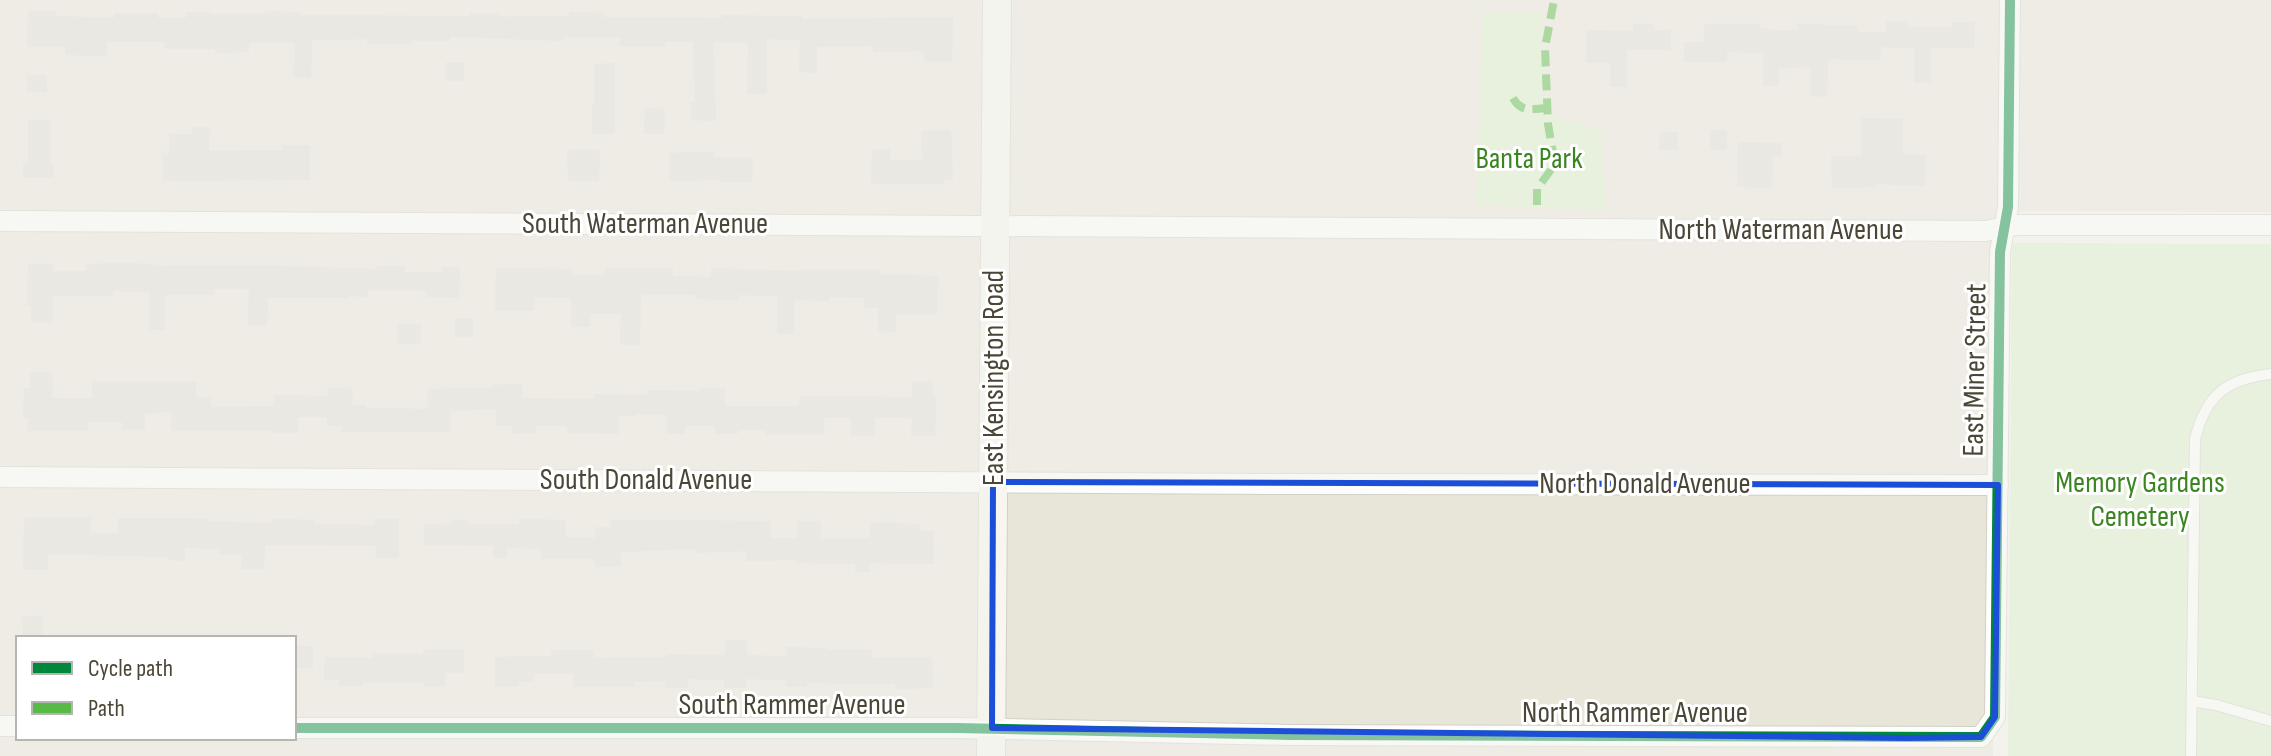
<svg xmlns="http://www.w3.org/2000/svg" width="2271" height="756" font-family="'Sofia Sans Condensed',sans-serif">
<rect width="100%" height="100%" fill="#f3f2ec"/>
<path fill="#e8e5d9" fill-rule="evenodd" d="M0,0H2271V212L1996,211L1993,756H0ZM18,638H294V738H18Z"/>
<g fill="#dcf0ca">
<path d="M1483,11L1541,13L1545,113L1601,131L1606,211L1476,205Z"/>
<path d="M2012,243L2271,244V756H2008Z"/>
</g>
<g fill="#dddbd4">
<path d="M28,11H56V16L114,18V13H158V18H186V12H211V14L266,13V11L300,12V15L470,16V13L499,14V17L569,16V12L604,13L603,17L722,18V15L772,16H802V19L953,17L952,62L924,61V51L873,52V46L817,47V73L799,72L800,40L767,39V94H747L748,43L713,42L716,121L691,120V102H695L693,42H665V47L620,46V38L563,37V41L450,37V41H411V44H367V39L312,40L311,78L294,77L295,42L249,43V52L215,53V49H164V42H107L106,56L65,55V47H27Z"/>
<path d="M1886,21L1907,22V27H1952V22H1975L1974,48H1931V83H1914V48L1881,47L1880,60L1828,59L1827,97L1810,96L1811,67L1779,68V86H1763V53L1727,52V62H1684V42H1704V24H1760V28H1770V30H1798V24H1821V25L1858,26V32H1886Z"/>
<path d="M1633,24H1654V30H1671V50H1627V87H1610V63H1586V30L1633,31Z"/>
<path d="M446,62H464V81H445Z"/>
<path d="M615,63V134H592V104H594V64Z"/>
<rect x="27" y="75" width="20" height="17"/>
<path d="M645,108L665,109L664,134H644Z"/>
<path d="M1861,118L1903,119V154L1926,155L1925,186L1876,184V187L1832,188L1831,156H1861Z"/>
<path d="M28,120H51L50,165H54V178H23V164L28,165Z"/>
<path d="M192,127H210L209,151L283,150V145H310V180L163,181V155H169V134H192Z"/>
<path d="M951,130L953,180H944V184H871L872,149H890V160H922L921,131Z"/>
<rect x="1710" y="130" width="17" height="20"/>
<path d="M1660,132H1678V150H1659Z"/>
<path d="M1738,142L1782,143V157L1773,156L1772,188L1737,187Z"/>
<path d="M567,149L600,150L599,181H568Z"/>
<path d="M714,152V157H753L752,182H719V180L670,181L669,153Z"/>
<path d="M120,263L153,264V266L253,265L376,269V266H405V272H442V267H460L459,298L426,297V291L368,290V297L349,296V298H268L267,326L248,325L249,289H214V295H165V330H149V292L113,291V296H53V323L31,322V306H27L28,264H54V271H86V264Z"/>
<path d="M496,268L573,269V275H605V268H673V276L711,277V268L799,271V269L881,270V274L938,276L937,315L896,314V332L878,331V308H864V298L829,297V301L794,300V334H777V296L739,295V300L695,299V295L641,294L640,345H620L621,314H590V327H571V298L534,297V311L495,310Z"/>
<rect x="455" y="318" width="18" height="19"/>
<rect x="397" y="324" width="24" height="20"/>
<path d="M30,372L53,373L52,398H92V381L196,382V397H211V407L274,406V395L328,396V388L353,389L352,405H366V408L428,409L427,389L492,388V385L522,384V398L594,399V394L648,395V390L700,391V388H725V406H799L800,396L912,397V381H933V396H936L935,436H911L912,418H875L874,436H851V418H824L823,435H766V430H738V434H715V426H685V434H666L667,415L636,414V416H619V434L567,433V426H536V433L512,434V426H496V409L451,411V432H342V426H327V417H298V433H273V431H171V412L145,413V429L122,430V422H88V431H27L28,418H23L24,388H30Z"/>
<path d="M24,517H91V533H118V518H184L208,519V521L272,523V519L315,520V524L375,525V519H399V558H376V546L265,545L264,569H241L242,555L219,554L220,549L185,548V561L168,560V557L48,554V570H23Z"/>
<path d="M519,519L566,520V537L595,538V527H611V520L770,521L771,538H797V521H821V539L870,538V522L920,524V531H934V564L870,563V572H855V564L797,563V560L746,561V551L695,553V549L621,552V566L595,567V559H541V549L507,548V558H493V546L424,545V524L452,525V520H468V524H519Z"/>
<path d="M22,616H42L43,638H23Z"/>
<path d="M725,640L747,641V655L786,656V647L827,648V650L872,649V658L932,657L933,688L895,689V684L807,683V687H786V680L746,679V688H724V680L688,679V688H665L666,681L634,682V687H573V674H534V682H519V686L495,687V657L551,656V650H594V658L666,657V654L725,655Z"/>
<rect x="294" y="646" width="19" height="22"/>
<path d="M464,649V673H445V686L424,687V683L363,682V686H339V680H324L325,657L373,658V653L423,654V650Z"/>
</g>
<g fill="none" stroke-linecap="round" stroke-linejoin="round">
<defs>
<g id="lane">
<path d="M2192,701L2216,705L2271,721"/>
<path d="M2191,756L2195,439C2206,395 2226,379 2271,374"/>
</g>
<g id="street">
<path d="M0,221L1985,231L2018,225H2271"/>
<path d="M0,477L1292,484L1998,485"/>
<path d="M0,726H18"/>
<path d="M294,728H955L1290,735L1981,737L1995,717L2000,252L2008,207L2010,0"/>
</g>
<path id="secondary" d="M991,756L997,0"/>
</defs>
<use href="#lane" stroke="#d1d0c9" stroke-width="12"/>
<use href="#street" stroke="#d1d0c9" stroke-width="22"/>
<use href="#secondary" stroke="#d3d0c2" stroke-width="30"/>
<use href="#lane" stroke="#fdfdfc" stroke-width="10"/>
<use href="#street" stroke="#fdfdfc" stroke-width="20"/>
<use href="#secondary" stroke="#f7f6f0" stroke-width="28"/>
<g stroke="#58b947" stroke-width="8" stroke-dasharray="16 8" stroke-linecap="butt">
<path d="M1513,98C1521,113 1533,109 1547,108"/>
<path d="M1537,205V189L1550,171L1554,159L1548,124L1545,48L1554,0"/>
</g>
<defs>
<path id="cycleway" d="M294,728H955L1290,735L1981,737L1995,717L2000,252L2008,207L2010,0"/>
</defs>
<use href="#cycleway" stroke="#fff" stroke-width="15"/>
<use href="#cycleway" stroke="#00873e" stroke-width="10"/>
</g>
<path d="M0 0H2271V756H0ZM993,482L1998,485L1995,717L1981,737L1906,738L992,728Z" fill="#f3f2ec" fill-opacity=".55" fill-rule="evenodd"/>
<path fill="none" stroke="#1d4ed8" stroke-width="6" stroke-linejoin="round" d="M993,482L1998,485L1995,717L1981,737L1906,738L992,728Z"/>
<g text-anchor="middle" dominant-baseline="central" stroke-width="6" stroke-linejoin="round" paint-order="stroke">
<g font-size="30" fill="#3b8521" stroke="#fff">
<text x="1529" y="159">Banta Park</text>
<text x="2140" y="483">Memory Gardens<tspan x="2140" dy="34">Cemetery</tspan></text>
</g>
<g font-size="30" fill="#4b4636" stroke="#fff">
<text x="645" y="224">South Waterman Avenue</text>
<text x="1781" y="230">North Waterman Avenue</text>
<text transform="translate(1975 370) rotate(-89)">East Miner Street</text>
<text transform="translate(994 378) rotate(-90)">East Kensington Road</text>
<text x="646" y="480">South Donald Avenue</text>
<text x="1645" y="484">North Donald Avenue</text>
<text x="792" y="705">South Rammer Avenue</text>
<text x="1635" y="713">North Rammer Avenue</text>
</g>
</g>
<rect x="16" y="636" width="280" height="104" fill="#ffffff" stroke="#b7b5af" stroke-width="2"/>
<rect x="32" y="662" width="40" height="12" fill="#00873e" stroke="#b7b5af" stroke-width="2"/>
<text x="88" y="676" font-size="24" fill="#4b4636">Cycle path</text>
<rect x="32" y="702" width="40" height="12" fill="#58b947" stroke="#b7b5af" stroke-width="2"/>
<text x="88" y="716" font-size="24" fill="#4b4636">Path</text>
</svg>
